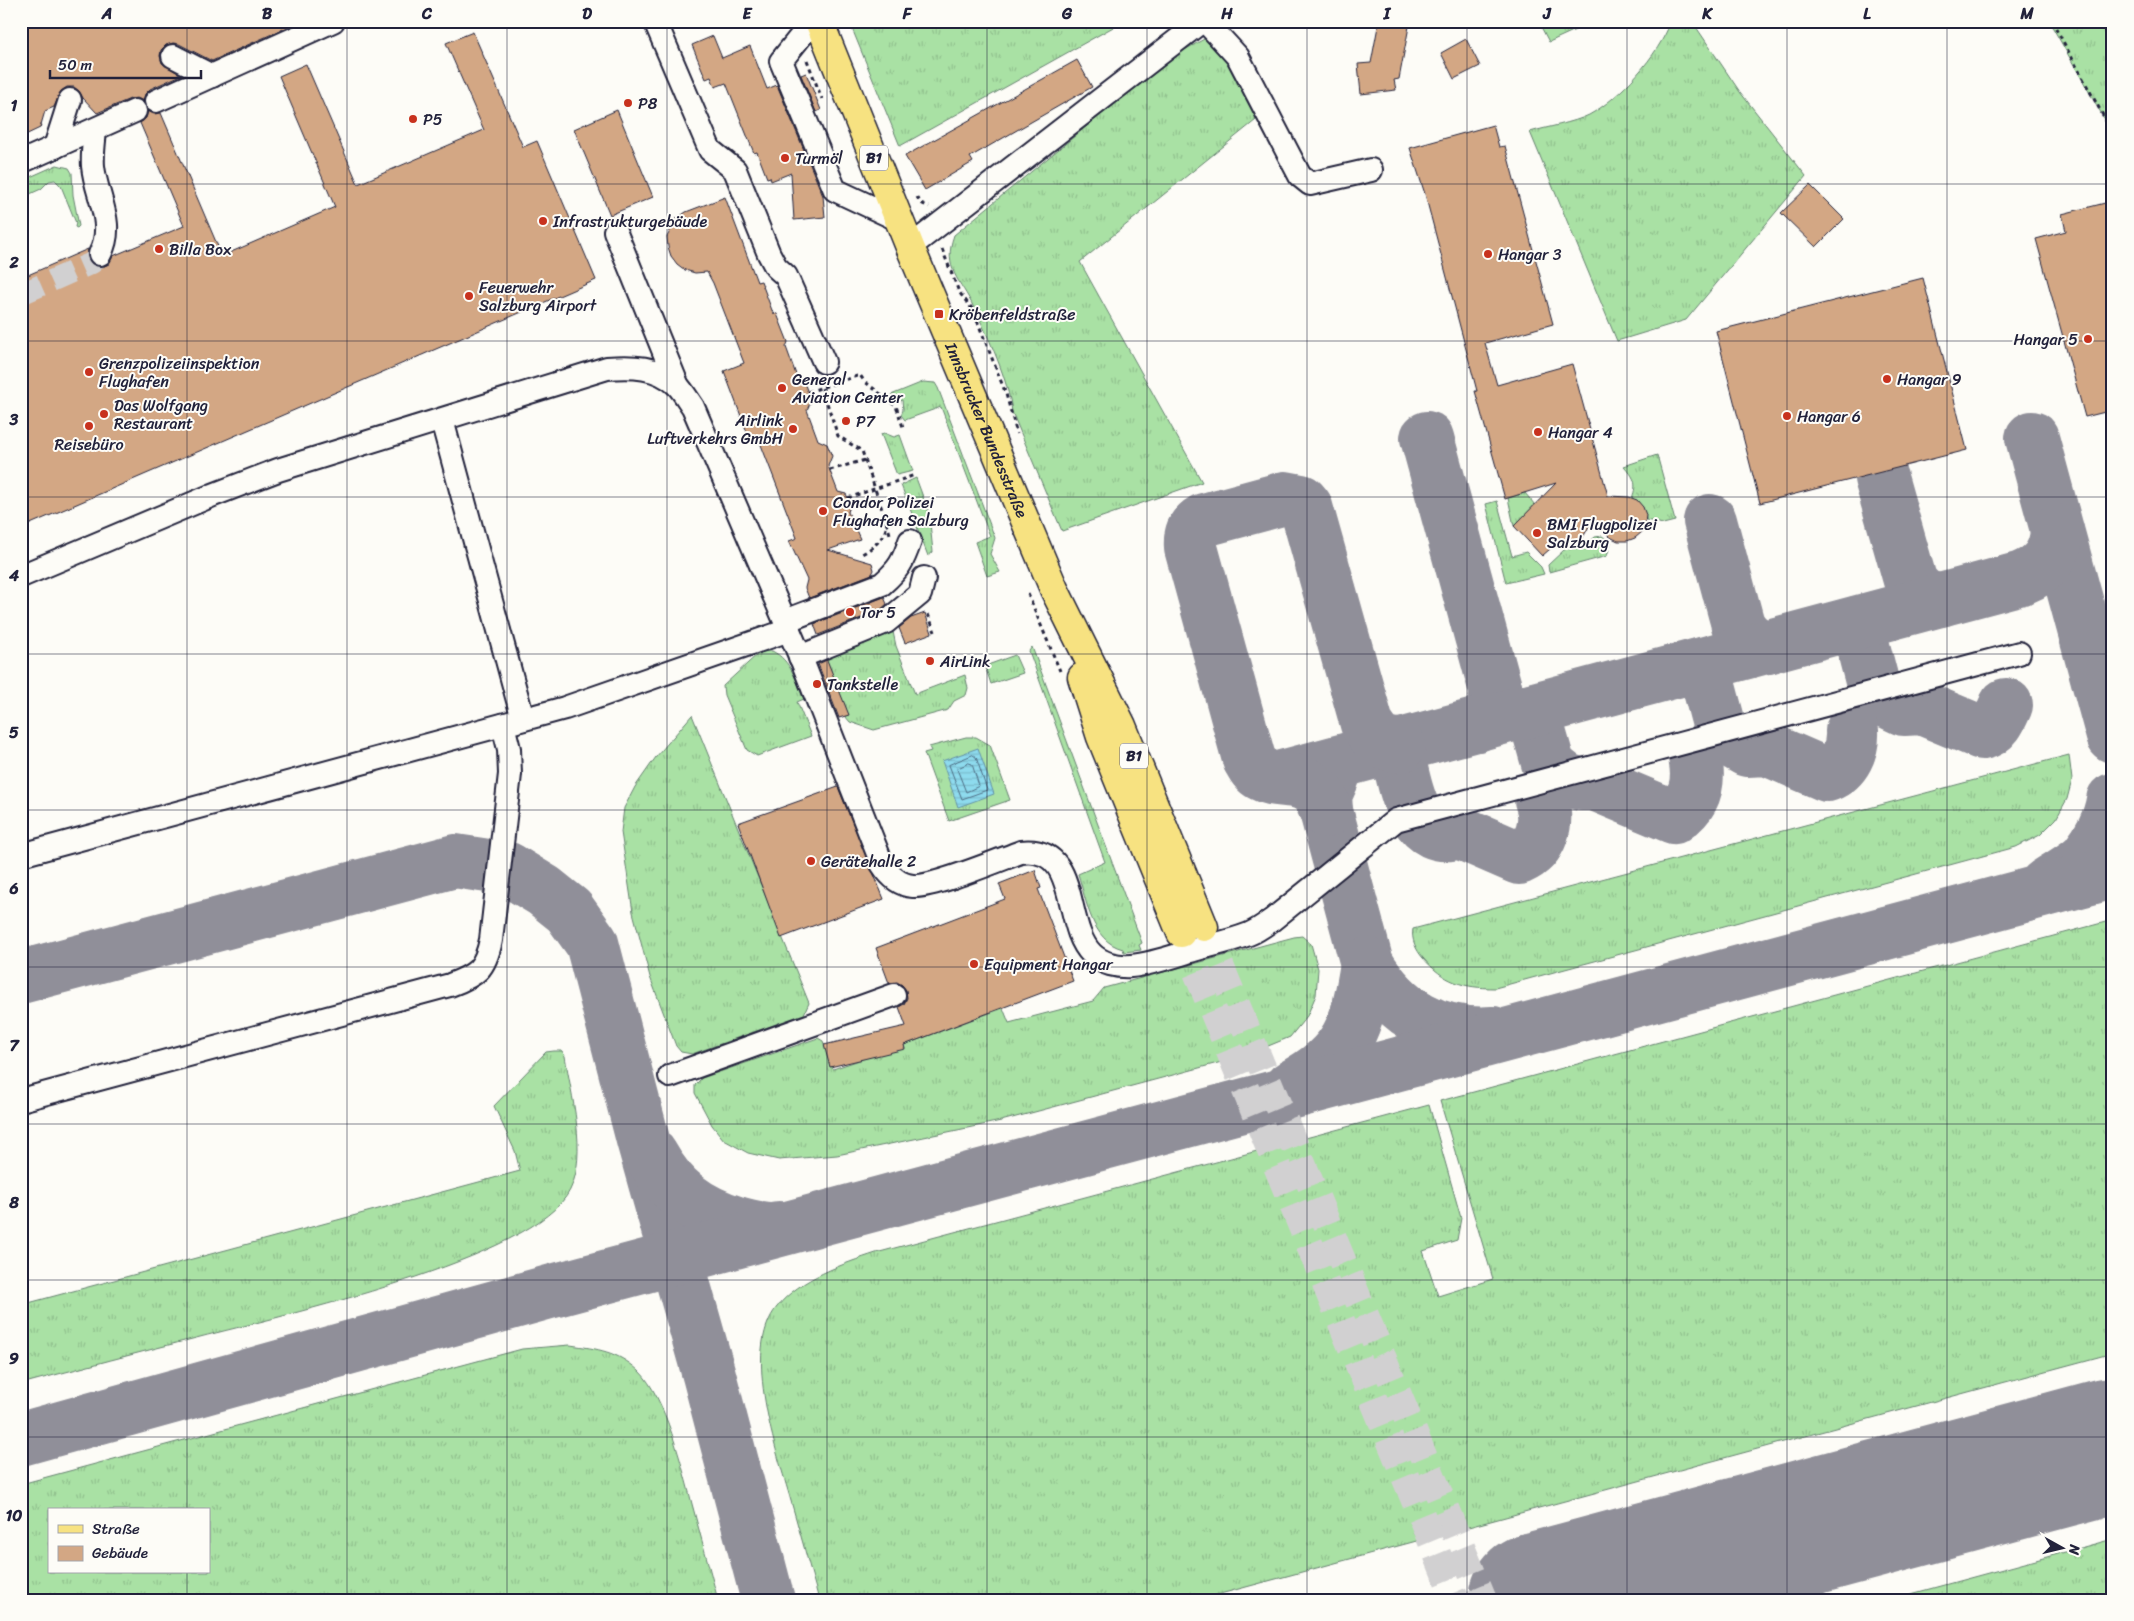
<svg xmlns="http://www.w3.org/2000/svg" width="2134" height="1621" font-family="Sriracha,sans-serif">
<defs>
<pattern id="grass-tufts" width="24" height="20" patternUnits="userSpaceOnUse" patternTransform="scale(1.25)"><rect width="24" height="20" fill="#a9e1a4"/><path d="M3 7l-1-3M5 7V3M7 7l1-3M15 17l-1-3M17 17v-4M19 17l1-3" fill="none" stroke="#91c18e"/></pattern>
<pattern id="water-rules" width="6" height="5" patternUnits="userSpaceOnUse" patternTransform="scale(1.25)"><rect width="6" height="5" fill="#8edbee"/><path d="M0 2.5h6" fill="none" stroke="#7abccd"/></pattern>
</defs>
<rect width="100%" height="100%" fill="#fdfcf7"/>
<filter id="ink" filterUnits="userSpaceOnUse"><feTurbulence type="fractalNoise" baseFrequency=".02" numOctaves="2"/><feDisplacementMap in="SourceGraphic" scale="10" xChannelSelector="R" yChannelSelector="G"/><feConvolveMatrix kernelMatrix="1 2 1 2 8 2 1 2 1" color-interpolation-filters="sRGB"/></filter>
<g filter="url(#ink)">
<g fill="url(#grass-tufts)" stroke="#668270" fill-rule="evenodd">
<path d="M849,21H1124L900,146Z"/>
<path d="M1538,21H1595L1549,42Z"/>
<path d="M1671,21H1692L1740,92L1806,176L1686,320L1617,341L1530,132C1547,127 1573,123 1589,115C1620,98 1659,55 1671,21Z"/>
<path d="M2049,21H2113V134Z"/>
<path d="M1206,38L1221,47L1261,116L1080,262L1202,482L1062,531L1012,412C1009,382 988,335 974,308C961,280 942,269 954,235L1170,58Z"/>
<path d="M57,165L69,168L72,173L73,195L79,226L77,228L75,227L76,223L61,186L55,180L49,181L41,189L21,198V181Z"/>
<path d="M923,382L935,383L938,388L995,538L990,554L1000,572L987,576L975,542L990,536L941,407L905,420L901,415L903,410L902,400L897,402L891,398V395Z"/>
<path d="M884,433L894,437L900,435L913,471L897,475L881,434Z"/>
<path d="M1657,455L1675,521L1663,524L1646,520C1646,512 1639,502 1632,498C1638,483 1634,477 1624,466Z"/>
<path d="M916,478L929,513L933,552L928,556L901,485Z"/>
<path d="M1525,493L1535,505L1514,526L1508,498Z"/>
<path d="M1497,501L1512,556L1526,552L1541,567L1544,574L1506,583L1486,504Z"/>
<path d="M1602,536L1611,542L1607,556L1549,572L1548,565L1564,550L1585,546L1595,537Z"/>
<path d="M892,627L896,646L915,694L965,675L968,688L966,695L954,701L948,710L874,730L850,722L845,716L848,714L824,655Z"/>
<path d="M1032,647L1142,943L1139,945L1141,950L1124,952L1123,949C1091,941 1087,901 1078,874L1105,862L1029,651Z"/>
<path d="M772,651C791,660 796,681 804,699L797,702L811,736L757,756L747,750L724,695L723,686L760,652Z"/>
<path d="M1015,655L1023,673L991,684L985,666Z"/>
<path d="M692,715L809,1003L804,1014L692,1054L681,1052L676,1046L650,977L633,912L621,832L624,808L635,787L656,757Z"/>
<path d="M966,737H976L990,745L1010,800L949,821L924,753L931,751L929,747Z"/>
<path d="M2069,755L2072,780L2067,799L2056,819L2040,835L2016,847L1495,988C1463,988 1444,982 1423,958C1416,950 1411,939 1413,929Z"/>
<path d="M2113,920V1353L1198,1600H819C810,1567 800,1534 791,1501C777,1452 741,1351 777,1307C800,1278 843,1264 876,1253L1429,1105L1461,1218L1457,1240L1423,1251L1438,1296L1493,1279L1440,1101Z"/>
<path d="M1302,936L1311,944L1318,969L1316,995L1307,1016L1290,1037L1244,1056L1001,1121L837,1155L779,1160L748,1153L724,1140L712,1125L695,1093V1085L702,1078L818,1038L823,1041L833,1069L912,1042L1003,1008L1009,1023L1093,1001L1104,988L1294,937Z"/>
<path d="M554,1051H562L565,1056C571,1094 588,1154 570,1190C536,1259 277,1317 200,1337C140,1352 81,1368 21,1384V1305L520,1171L515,1151L494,1106L546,1052Z"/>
<path d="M570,1345C598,1349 617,1351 639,1371C665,1396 683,1469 692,1504C701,1536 709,1568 718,1600H21V1484L522,1349ZM49,1510H209V1572H49Z"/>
<path d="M2113,1539V1600H1889Z"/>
</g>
<path fill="url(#water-rules)" stroke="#6391a6" d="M978,748L994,794L958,807L942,761Z"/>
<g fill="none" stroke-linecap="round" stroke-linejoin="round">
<g stroke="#4d6c83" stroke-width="1">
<path d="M973,755L976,757L987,790L962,799L949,765Z"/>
<path d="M969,763L972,764L979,786L966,792L957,769Z"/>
</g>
<g stroke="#908f99" stroke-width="54">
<path d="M1427,438L1496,691C1496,708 1490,716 1477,725"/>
<path d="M2032,438L2113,736"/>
<path d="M1881,478L1910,580C1917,593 1926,599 1941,600"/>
<path d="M1710,521L1738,625C1745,638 1753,644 1768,647"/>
<path d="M1857,623L1873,685L1876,691L1885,700L1904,709L1922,708L1982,733C1996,730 2001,716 2006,705"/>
<path d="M1703,664L1720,728L1731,741L1747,750L1767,749L1827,775C1845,768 1853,749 1852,731"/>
<path d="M1533,710L1548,763L1552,769L1566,780L1581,784H1595L1674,817C1696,802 1700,782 1695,757"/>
<path d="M1396,746C1404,777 1410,848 1459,832L1519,858C1542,848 1549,822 1541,800"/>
<path d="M1333,777L1325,795L1326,811L1367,964"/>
<path d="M1278,778L2022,578C2044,569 2055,556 2057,531"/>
<path d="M1326,811C1324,806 1322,801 1319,796C1303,773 1279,785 1261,774C1255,771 1252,764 1249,759L1191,548C1190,535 1192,527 1204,520L1285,498L1301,501L1306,507L1367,724L1379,741L1399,746"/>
<path d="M2046,885C2055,879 2080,864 2087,856C2099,841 2110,820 2113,800"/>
<path d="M21,977L455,861L508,869L544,891L569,911L592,943L643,1140L709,1375L768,1600"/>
<path d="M1291,1087C1350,1054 1357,1028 1367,964C1396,1012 1436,1037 1493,1033"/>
<path d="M651,1155C671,1191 697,1211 737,1223C749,1226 765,1231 779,1228"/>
<path d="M21,1439L560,1289L2113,872"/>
</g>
<path stroke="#908f99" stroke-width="136" d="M1537,1600L2113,1445"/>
</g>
<g fill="#d3a784" stroke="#22223b">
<path d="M21,21H301L212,61L179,44L173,43L166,45L161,50L160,56L162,63L181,75L150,89L145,94L143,101L137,98L130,99L97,113L83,98L79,91L74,87H67L61,91L54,107L45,111L40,128L21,137Z"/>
<path d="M1379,21H1410L1399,79L1394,80L1396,90L1361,94L1358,64L1371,63Z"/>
<path d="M473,32L523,147L537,141L596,280L21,528V278L88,249L87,256L90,263L96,266L102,267L109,264L113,256L184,226L140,123L146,118L148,111L154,114L161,113L222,256L335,207L279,76L306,64L358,184L484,130L446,43Z"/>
<path d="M713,36L722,58L750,46L767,89L777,85L823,196L825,217L794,220L791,173L771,181L770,177L767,178L757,152L754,153L726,83L715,87L711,77L706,79L692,45Z"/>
<path d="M1466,39L1480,66L1454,79L1441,53Z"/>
<path d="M1077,60L1092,87L970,157L973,162L925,190L905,156Z"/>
<path d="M806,73L821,110L816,112L801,75Z"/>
<path d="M617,110L653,197L610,215L574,129Z"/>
<path d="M1493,125L1499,147L1505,146L1553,324L1485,343L1497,385L1572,364L1608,496L1629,497L1637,500L1643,507L1646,515L1645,524L1642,532L1635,538L1627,541H1618L1610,537L1593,519L1581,541L1574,543L1558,542L1542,556L1514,526L1556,483L1505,499L1475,391H1477L1425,194L1410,148Z"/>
<path d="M1810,185L1844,219L1816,247L1781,213Z"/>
<path d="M725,197L757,282L761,281L773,313L777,314L788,342L786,347L799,383L805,385L811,401L807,410L818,440L827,444L832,456L828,466L838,492L846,494L848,498L850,506L848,512L860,539L828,550L872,563L874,570L872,574L809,598L805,588L807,580L789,541L797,538L758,437L750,440L724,371L744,363L713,283L707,272L695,273L685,270L677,264L671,256L668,247L667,237L676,219L686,212Z"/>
<path d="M2113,201V410L2085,417L2036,239L2066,231L2062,214Z"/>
<path d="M1923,278L1967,450L1760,503L1716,331Z"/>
<path d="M884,597L887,604L879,611L818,635L814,624Z"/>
<path d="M925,613L932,633L905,643L899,628L911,618Z"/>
<path d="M827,660L849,715L839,718L818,664Z"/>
<path d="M838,787L884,899L781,938L738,823Z"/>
<path d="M1035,870L1041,888L1038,889L1073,981L904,1045L905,1049L830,1067L824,1045L906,1026L899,1007L904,1004L907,998L906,990L902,985L897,982L889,983L876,948L1005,899L999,884Z"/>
</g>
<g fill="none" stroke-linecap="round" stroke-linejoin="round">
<path stroke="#d1d0d1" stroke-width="22" stroke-dasharray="22 11" stroke-linecap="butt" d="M21,294L92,263L100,254"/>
<g stroke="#d1d0d1" stroke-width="28" stroke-dasharray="28 14" stroke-linecap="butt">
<path d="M1204,927L1483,1600"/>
<path d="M1181,933L1456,1600"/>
</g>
<defs>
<g id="minor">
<path d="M655,21L710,150L735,170L769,254L776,267L786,276L824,362"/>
<path d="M813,21L781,61L835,190L899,220"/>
<path d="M1205,21L1238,57L1300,176L1310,184L1371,170"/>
<path d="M173,56L212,76"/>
<path d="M156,101L333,21"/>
<path d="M95,130C94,142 92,155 93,166C96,197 116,223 100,254"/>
<path d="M55,147L70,100"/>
<path d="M21,162L135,111"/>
<path d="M615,231L677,384"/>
<path d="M910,247L1202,21"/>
<path d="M442,420L523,719"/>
<path d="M21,576L213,495L278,470L607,368C631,366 658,366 677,385C683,391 688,400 693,407L803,663L882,864C889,875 899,885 913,886C932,888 999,860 1021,852C1081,845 1062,925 1092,954C1102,964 1118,967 1131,966C1153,964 1174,956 1194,950C1212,945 1231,941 1249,934C1257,931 1265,925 1272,920L1396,820L2019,653"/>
<path d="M785,621L882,584C899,569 903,562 910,541"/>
<path d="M800,657L886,622L920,594L924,578"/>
<path d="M21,855L565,708L789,630"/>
<path d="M670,1076L894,995"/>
<path d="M21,1100L450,985C477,975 485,969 491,940L510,774L509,749L503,725"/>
</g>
<g id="major">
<path id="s1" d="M819,21L910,247L1054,589L1122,726L1204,927"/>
<path d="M1082,677L1101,737L1181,933"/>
</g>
</defs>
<use href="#minor" stroke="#22223b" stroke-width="26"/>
<use href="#major" stroke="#22223b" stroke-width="31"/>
<g stroke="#22223b" stroke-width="3" stroke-dasharray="4 4" stroke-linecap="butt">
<path d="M2052,21L2113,134"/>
<path d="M807,60L822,99"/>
<path d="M917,197L921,203L929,207"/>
<path d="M942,249L959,292L973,310L1006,394L1017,434"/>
<path d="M822,388L838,436L862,451L887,524C885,538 874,547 862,554"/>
<path d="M808,392L860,375L864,381L896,406L903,427"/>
<path d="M830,470L865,460"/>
<path d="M848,498L915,475"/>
<path d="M854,524C865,519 876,521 887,524L890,534"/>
<path d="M1028,594L1060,671"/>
<path d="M928,614L935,632"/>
</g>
<use href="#minor" stroke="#fdfcf7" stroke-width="22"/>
<use href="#major" stroke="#f7e281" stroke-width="28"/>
</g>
</g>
<path fill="none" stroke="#22223b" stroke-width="1" stroke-opacity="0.55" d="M187,21V1510M347,21V1600M507,21V1600M667,21V1600M827,21V1600M987,21V1600M1147,21V1600M1307,21V1600M1467,21V1600M1627,21V1600M1787,21V1600M1947,21V1600M21,184H2113M21,341H2113M21,497H2113M21,654H2113M21,810H2113M21,967H2113M21,1124H2113M21,1280H2113M21,1437H2113M187,1572V1600"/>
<g fill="#c8321e" stroke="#fdfcf7" stroke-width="2">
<circle cx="628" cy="103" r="5"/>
<circle cx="413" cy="119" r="5"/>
<circle cx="785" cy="158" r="5"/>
<circle cx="543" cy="221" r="5"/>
<circle cx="159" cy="249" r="5"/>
<circle cx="1488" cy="254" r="5"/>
<circle cx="469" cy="296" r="5"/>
<rect x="934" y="309" width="10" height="10" rx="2.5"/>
<circle cx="2088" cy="339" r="5"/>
<circle cx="89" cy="372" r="5"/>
<circle cx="1887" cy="379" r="5"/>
<circle cx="782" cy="388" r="5"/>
<circle cx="104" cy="414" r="5"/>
<circle cx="1787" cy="416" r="5"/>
<circle cx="846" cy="421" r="5"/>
<circle cx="89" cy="426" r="5"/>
<circle cx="793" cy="429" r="5"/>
<circle cx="1538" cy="432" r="5"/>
<circle cx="823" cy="511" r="5"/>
<circle cx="1537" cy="533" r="5"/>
<circle cx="850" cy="612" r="5"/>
<circle cx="930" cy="661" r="5"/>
<circle cx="817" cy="684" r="5"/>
<circle cx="811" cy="861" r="5"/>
<circle cx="974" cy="964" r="5"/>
</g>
<g text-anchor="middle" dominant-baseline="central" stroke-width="4" stroke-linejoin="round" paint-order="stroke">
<g fill="#fdfcf7" stroke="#646373" stroke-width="1">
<rect x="860" y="145.5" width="28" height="25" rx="4"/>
<rect x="1120" y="743.5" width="28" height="25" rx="4"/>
</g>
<g font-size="15" font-weight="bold" fill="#22223b">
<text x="874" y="158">B1</text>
<text x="1134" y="756">B1</text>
</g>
<g font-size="16" fill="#22223b" stroke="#fdfcf7" text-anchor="start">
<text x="638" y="103">P8</text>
<text x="423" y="119">P5</text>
<text x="795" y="158">Turmöl</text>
<text x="553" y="221">Infrastrukturgebäude</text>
<text x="169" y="249">Billa Box</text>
<text x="1498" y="254">Hangar 3</text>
<text x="479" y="287">Feuerwehr<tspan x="479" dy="18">Salzburg Airport</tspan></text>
<text x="949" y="314">Kröbenfeldstraße</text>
<text x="2078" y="339" text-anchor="end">Hangar 5</text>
<text x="99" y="363">Grenzpolizeiinspektion<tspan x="99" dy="18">Flughafen</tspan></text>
<text x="792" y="379">General<tspan x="792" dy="18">Aviation Center</tspan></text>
<text x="1897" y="379">Hangar 9</text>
<text x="114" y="405">Das Wolfgang<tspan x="114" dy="18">Restaurant</tspan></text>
<text x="1797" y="416">Hangar 6</text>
<text x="783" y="420" text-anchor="end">Airlink<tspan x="783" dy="18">Luftverkehrs GmbH</tspan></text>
<text x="856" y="421">P7</text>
<text x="1548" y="432">Hangar 4</text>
<text x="89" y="444" text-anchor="middle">Reisebüro</text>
<text x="833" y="502">Condor Polizei<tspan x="833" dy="18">Flughafen Salzburg</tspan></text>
<text x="1547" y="524">BMI Flugpolizei<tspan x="1547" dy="18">Salzburg</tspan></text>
<text x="860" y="612">Tor 5</text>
<text x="940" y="661">AirLink</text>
<text x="827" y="684">Tankstelle</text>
<text x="821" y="861">Gerätehalle 2</text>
<text x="984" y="964">Equipment Hangar</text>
</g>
<g font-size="16" fill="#22223b" stroke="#fdfcf7">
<text stroke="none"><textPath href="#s1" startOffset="442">Innsbrucker Bundesstraße</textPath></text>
</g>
</g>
<rect width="2134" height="1621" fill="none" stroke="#fdfcf7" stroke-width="55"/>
<rect x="48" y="1508" width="162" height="65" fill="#fdfcf7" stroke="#a5a5ac"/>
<rect x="58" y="1525" width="25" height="8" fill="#f7e281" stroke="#a5a5ac"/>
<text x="92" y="1534" font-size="15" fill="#22223b">Straße</text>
<rect x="58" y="1546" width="25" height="15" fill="#d3a784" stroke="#a5a5ac"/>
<text x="92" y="1558" font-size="15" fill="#22223b">Gebäude</text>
<g transform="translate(2062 1548) rotate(98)" stroke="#fdfcf7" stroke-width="4" paint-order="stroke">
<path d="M0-4L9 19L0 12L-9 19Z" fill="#22223b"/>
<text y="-8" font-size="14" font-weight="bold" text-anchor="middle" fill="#22223b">N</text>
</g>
<path d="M50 70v8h151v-8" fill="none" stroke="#22223b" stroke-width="2.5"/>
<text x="58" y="70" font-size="15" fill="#22223b" stroke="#fdfcf7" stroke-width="4" paint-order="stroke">50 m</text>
<rect x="28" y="28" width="2078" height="1566" fill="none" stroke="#22223b" stroke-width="2"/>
<g font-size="16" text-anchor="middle" font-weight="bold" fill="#22223b">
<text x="107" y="19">A</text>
<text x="267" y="19">B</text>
<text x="427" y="19">C</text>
<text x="587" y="19">D</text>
<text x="747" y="19">E</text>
<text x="907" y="19">F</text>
<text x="1067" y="19">G</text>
<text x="1227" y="19">H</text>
<text x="1387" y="19">I</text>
<text x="1547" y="19">J</text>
<text x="1707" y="19">K</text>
<text x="1867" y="19">L</text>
<text x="2027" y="19">M</text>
<text x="14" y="111">1</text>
<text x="14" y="268">2</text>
<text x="14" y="425">3</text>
<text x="14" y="581">4</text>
<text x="14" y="738">5</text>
<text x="14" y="894">6</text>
<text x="14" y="1051">7</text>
<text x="14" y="1208">8</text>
<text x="14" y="1364">9</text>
<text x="14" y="1521">10</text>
</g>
</svg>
